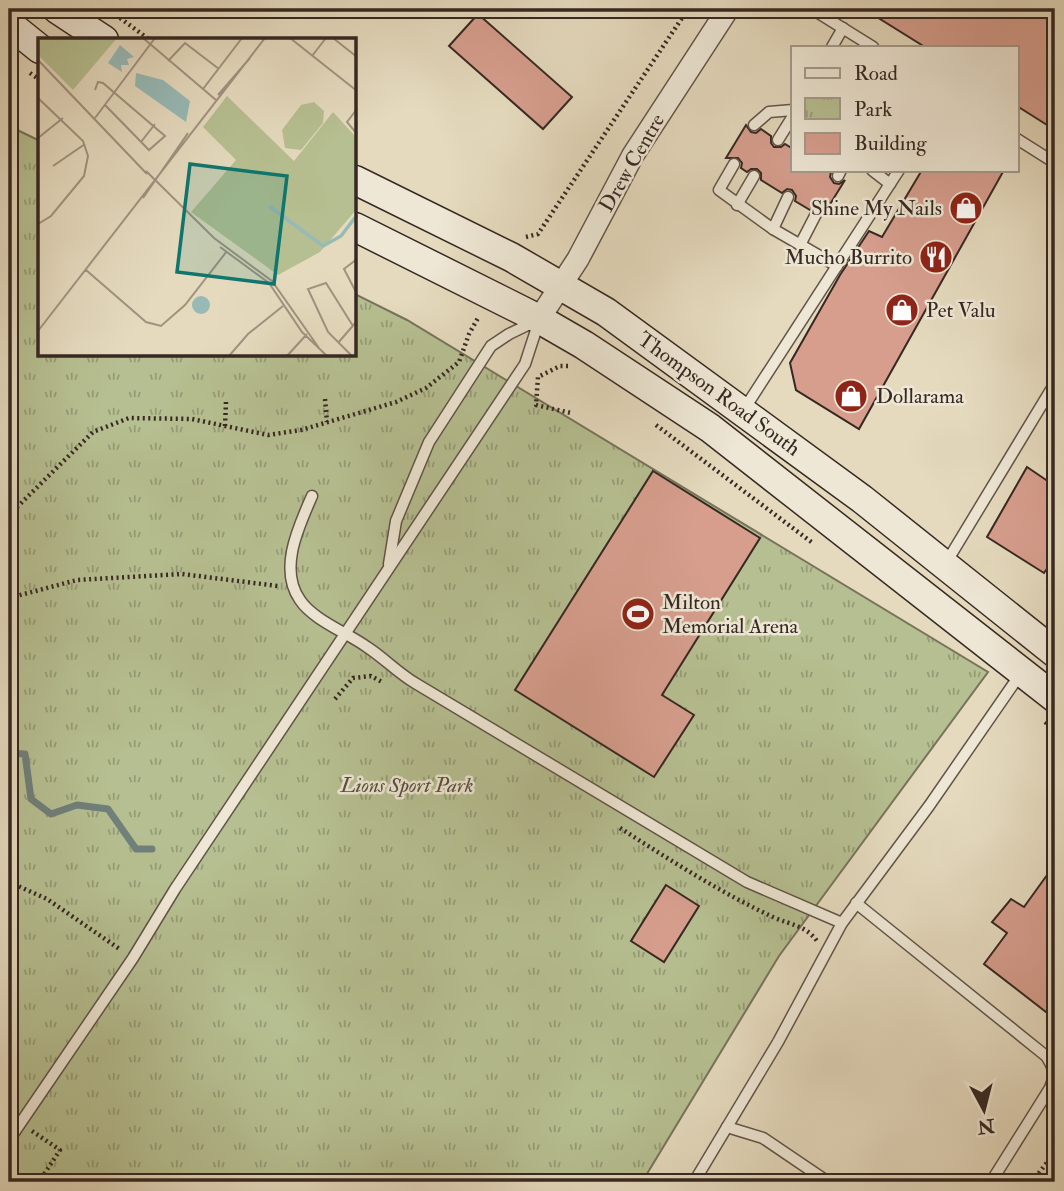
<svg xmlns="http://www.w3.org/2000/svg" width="1064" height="1191" font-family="'IM FELL Double Pica',serif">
<defs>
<pattern id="park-tufts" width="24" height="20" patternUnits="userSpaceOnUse" patternTransform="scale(1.75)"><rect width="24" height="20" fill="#b6bf91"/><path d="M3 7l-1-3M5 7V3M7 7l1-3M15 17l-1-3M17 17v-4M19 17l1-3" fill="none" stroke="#959b76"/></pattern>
</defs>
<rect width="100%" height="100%" fill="#e5dabe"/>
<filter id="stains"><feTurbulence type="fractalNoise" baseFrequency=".00286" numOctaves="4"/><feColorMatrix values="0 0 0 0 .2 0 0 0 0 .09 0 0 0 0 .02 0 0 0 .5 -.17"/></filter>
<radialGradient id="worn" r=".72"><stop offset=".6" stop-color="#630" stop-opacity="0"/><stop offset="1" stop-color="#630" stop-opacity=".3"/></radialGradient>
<path fill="url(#park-tufts)" stroke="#76745a" stroke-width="2" d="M9,126L40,141V355H355V294L407,320L988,672L779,956L642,1182H9Z"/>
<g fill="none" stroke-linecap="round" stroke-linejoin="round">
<path stroke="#70807b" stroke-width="7" d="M9,753L25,754L31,799L51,814L77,805L108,809L136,849H152"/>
</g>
<g fill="#d79e8e" stroke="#362822" stroke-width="2">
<path d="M864,9H1055V130L1017,106V47H925Z"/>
<path d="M478,14L572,97L543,129L449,46Z"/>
<path d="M746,125L751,132L756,133L761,129L771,136V143L774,147H781L785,144L793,149V170H828L831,172L830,177L834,183L839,184L845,180L824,214L819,207L810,210L795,201L796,196L792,190L787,189L782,193L761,180V173L757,169H751L747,172L741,168L742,163L738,158H726Z"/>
<path d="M922,170H1004L859,429L796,390L790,363L840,275L869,231L882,237Z"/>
<path d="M1027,467L1055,486V557L1044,573L987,537Z"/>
<path d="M653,471L760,538L662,695L694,715L654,777L515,690Z"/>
<path d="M1055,864V1019L984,964L1007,933L992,922L1011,899L1024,907Z"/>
<path d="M666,885L699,906L664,962L631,941Z"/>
</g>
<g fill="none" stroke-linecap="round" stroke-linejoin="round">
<defs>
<g id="lane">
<path d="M812,9L873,47"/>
<path d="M832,47L843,28"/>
<path d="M754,125L769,112L793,110"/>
<path d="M1017,139L1055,163"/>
<path d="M778,140L793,116"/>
<path d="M734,164L719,190L773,229L837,266"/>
<path d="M872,170L890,184"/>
<path d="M838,176L841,170"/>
<path d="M737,205L754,176"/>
<path d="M773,229L788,197"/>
<path d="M800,245L816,214"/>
<path d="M743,411L899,170"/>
<path d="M312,496C299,526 278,569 300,600C313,620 348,633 367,647C384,658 398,673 415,683L747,882L842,923"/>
<path d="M946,563L1055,383"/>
<path d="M389,564L396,521L429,442L491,346L509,334L536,321"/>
<path d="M856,903L1046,1056C1054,1068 1056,1075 1050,1088L991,1182"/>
<path d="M727,1127L763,1138L828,1182"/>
<path d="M9,1140L133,958L175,889L525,364L539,321"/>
<path d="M694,1182L778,1042L842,923L929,806L1021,673"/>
</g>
<path id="street" d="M539,319L578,259L633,155L728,9"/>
<g id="secondary">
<path d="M57,9L104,40"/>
<path d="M9,24L40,49"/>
<path d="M355,180L511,257L606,312L862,499L1055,653"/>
<path d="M355,227L539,319L584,345L710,428L1055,698"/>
</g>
</defs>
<use href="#lane" stroke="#625449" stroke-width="13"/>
<use href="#street" stroke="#625449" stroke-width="24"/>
<use href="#secondary" stroke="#362822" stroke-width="31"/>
<g stroke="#362822" stroke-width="4.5" stroke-dasharray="2 3.5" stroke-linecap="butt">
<path d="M120,18L150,40"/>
<path d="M30,73L40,80"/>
<path d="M526,237L538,234L688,9"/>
<path d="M568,366H560L538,377L536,405L571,413"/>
<path d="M325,399L327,422"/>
<path d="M656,425L814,544"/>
<path d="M225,426L226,402"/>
<path d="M9,515L93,432L129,418L192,419L268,435L301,430L396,402L426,388L459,362L469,334L478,318L476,317"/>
<path d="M9,598L77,580L182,574L278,586"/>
<path d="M335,699L353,678L371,676L382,682"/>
<path d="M1045,722L1055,730"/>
<path d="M620,828C670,860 721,893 775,918C792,925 806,926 817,941"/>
<path d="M9,882L47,899L121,950"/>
<path d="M32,1131L60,1150L39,1182"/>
<path d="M1032,1182L1055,1152"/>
</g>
<use href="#lane" stroke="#eee7d5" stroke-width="10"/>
<use href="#street" stroke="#eee7d5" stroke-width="21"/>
<use href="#secondary" stroke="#eee7d5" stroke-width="28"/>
</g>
<defs>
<symbol id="shop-disc" viewBox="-11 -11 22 22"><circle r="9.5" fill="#8f2418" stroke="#eee7d5"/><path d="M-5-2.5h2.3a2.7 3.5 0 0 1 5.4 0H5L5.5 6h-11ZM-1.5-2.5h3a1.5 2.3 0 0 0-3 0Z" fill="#fff"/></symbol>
<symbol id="restaurant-disc" viewBox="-11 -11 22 22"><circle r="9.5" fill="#8f2418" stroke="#eee7d5"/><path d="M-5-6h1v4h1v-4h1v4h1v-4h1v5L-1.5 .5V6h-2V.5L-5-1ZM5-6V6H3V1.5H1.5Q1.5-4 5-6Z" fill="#fff"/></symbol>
<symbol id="stadium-disc" viewBox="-11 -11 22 22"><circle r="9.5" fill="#8f2418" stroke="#eee7d5"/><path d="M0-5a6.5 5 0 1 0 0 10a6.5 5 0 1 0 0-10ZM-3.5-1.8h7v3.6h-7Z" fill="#fff"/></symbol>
</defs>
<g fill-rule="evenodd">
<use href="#shop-disc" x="947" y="189" width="38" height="38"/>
<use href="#restaurant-disc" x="917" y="238" width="38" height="38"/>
<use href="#shop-disc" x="883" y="291" width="38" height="38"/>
<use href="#shop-disc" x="832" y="377" width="38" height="38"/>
<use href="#stadium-disc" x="619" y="595" width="38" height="38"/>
</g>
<g text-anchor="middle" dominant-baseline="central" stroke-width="5" stroke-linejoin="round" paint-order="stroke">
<g font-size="21" fill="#362822" stroke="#eee7d5">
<text transform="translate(632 163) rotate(-60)">Drew Centre</text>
<text transform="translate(719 394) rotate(36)">Thompson Road South</text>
</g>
<g font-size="21" fill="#362822" stroke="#eee7d5" text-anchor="start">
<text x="942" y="208" text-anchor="end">Shine My Nails</text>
<text x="912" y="257" text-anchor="end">Mucho Burrito</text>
<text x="926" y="310">Pet Valu</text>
<text x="876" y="396">Dollarama</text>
<text x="662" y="602">Milton<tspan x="662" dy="24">Memorial Arena</tspan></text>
</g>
<g font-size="21" font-style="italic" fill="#564e3e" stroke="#eee7d5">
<text x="407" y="785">Lions Sport Park</text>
</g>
</g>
<g transform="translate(38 38)">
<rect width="318" height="318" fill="#e5dabe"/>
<path d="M276,64L286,73L285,85L263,112L247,110L244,92L263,67Z" fill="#b6bf91"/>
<path d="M0,0H79L35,52L0,17ZM189,58L256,123L295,74L318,99V172L282,214L240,237L153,174L198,122L165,89Z" fill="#b6bf91"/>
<path d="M82,7L96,19L89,21L91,27H83L84,34L70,25ZM98,35L125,42L152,63L148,84L97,48ZM154 267a9 9 0 1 1 18 0a9 9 0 1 1-18 0Z" fill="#97bab7"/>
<path fill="none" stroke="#97bab7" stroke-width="3.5" d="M231,168L285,208L303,198L319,177"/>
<path fill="none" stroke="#9f9380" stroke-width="2" d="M105,0L178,62M252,0L319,53M295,0L319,19M274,18L288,0M0,22L109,136M130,23L147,5L181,31M165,51L204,0M57,52L60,44L65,45L127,98L111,112L67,67M180,57L212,20M0,60L45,103L50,118L46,138L13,178L0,186M319,71L309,84L319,96M57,80L117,0M0,100L25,80M103,104L117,86M15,128L47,106M108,133L176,200L234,243L281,310M105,160L150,95M182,209L231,245L264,294L289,318M319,221L306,231L319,256M48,232L108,284L123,288L147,267L189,213M0,293L227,0M300,305L319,283M191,318L210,296L245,268M249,318L269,296M314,318L290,294L270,251L288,245L315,288"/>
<path fill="#0f766e" fill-opacity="0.15" stroke="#0f766e" stroke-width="3.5" d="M152,126L249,138L236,246L139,234Z"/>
<rect width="318" height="318" fill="none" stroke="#362822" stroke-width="3.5"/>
</g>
<rect width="1064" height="1191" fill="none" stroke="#e5dabe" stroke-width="35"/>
<rect x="10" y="10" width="1043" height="1170" fill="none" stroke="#362822" stroke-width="3.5"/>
<rect x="18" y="18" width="1029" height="1156" fill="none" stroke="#362822" stroke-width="2"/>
<rect x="791" y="46" width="228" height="126" fill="#eee7d5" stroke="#a49b8d" stroke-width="2"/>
<rect x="805" y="68" width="35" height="10" fill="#eee7d5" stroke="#a49b8d" stroke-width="2"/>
<text x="854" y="80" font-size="21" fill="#362822">Road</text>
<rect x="805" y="98" width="35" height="21" fill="url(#park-tufts)" stroke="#a49b8d" stroke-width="2"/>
<text x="854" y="116" font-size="21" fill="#362822">Park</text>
<rect x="805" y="133" width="35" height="21" fill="#d79e8e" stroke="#a49b8d" stroke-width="2"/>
<text x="854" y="150" font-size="21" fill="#362822">Building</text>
<g transform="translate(984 1110) rotate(173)" stroke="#eee7d5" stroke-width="5" paint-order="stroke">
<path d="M0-5L12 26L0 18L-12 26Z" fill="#362822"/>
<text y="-10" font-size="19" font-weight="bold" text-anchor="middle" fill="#362822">N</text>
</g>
<rect width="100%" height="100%" filter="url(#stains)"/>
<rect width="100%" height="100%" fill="url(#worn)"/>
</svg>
